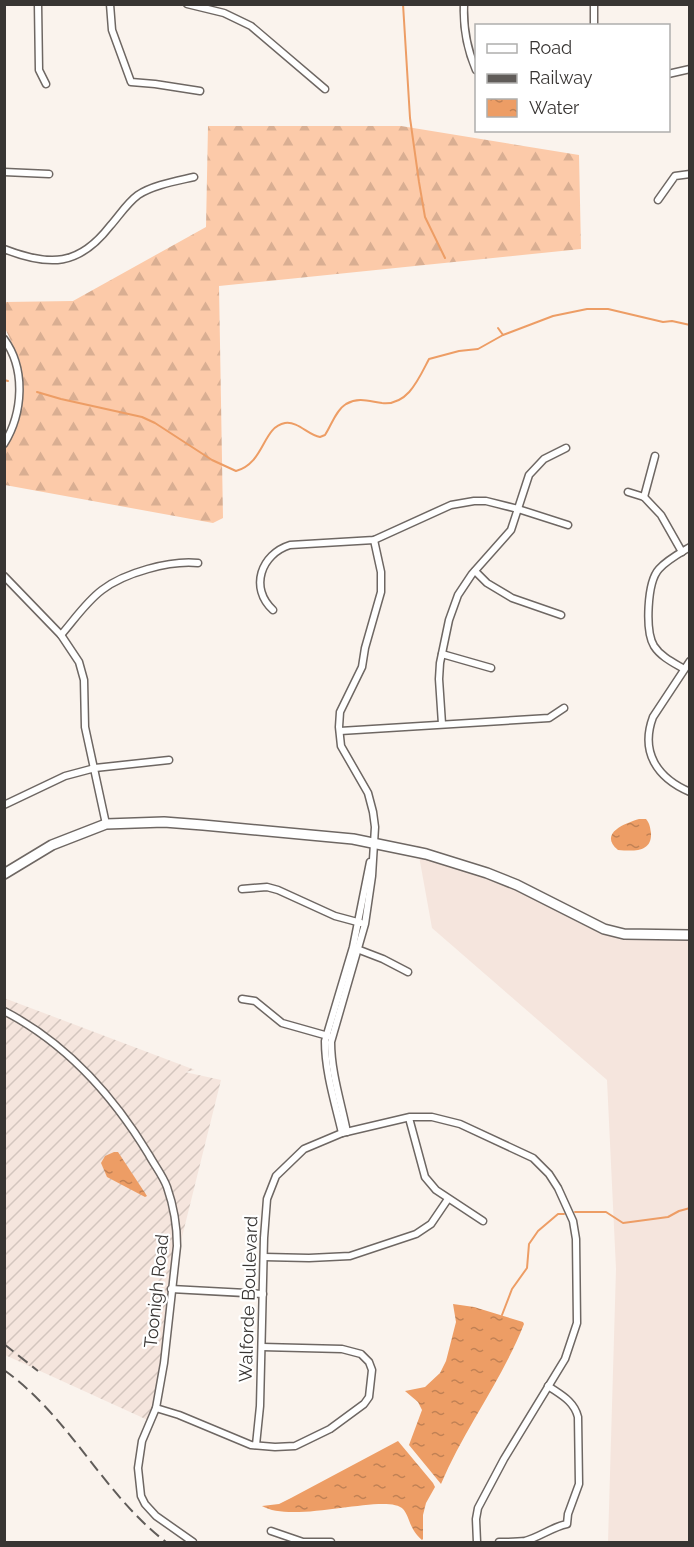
<svg xmlns="http://www.w3.org/2000/svg" width="694" height="1547" font-family="Raleway,sans-serif">
<defs>
<pattern id="industrial-furrows" width="10" height="10" patternUnits="userSpaceOnUse" patternTransform="scale(1.5)"><rect width="10" height="10" fill="#f5e5dd"/><path d="M-1 1l2-2M0 10L10 0M9 11l2-2" fill="none" stroke="#d3c5be"/></pattern>
<pattern id="forest-firs" width="22" height="20" patternUnits="userSpaceOnUse" patternTransform="scale(1.5)"><rect width="22" height="20" fill="#fccaa9"/><path d="M5 1l3.5 6h-7zM16 11l3.5 6h-7z" fill="#d9ae92"/></pattern>
<pattern id="water-ripples" width="26" height="14" patternUnits="userSpaceOnUse" patternTransform="scale(1.5)"><rect width="26" height="14" fill="#ed9d65"/><path d="M2 4q2-2 4 0t4 0M15 11q2-2 4 0t4 0" fill="none" stroke="#c18154"/></pattern>
</defs>
<rect width="100%" height="100%" fill="#faf3ed"/>
<path fill="#f5e5dd" d="M417,845L489,872L608,929L689,936V1542H608L616,1269L607,1080L432,928Z"/>
<path fill="url(#industrial-furrows)" d="M4,998L195,1070L185,1072L221,1080L179,1249L152,1422L5,1355Z"/>
<path fill="url(#forest-firs)" d="M208,126H401L579,155L581,249L219,286L223,518L213,523L5,485V446L21,401L20,361L5,328V302L73,301L206,227Z"/>
<g fill="url(#water-ripples)">
<path d="M639,819H646C650,824 650,827 651,833C652,853 633,851 618,850C598,833 626,823 639,819Z"/>
<path d="M114,1152H118L147,1196L145,1197L107,1177L101,1163L105,1156Z"/>
<path d="M453,1304L474,1307L523,1322L524,1324C502,1380 464,1429 441,1484L409,1445L422,1410L418,1402L405,1391L425,1387L440,1373L446,1361L456,1322Z"/>
<path d="M398,1441L433,1483L435,1487L426,1503L423,1515V1539L422,1540C409,1529 410,1517 403,1509C387,1492 294,1525 262,1506L279,1504L291,1498Z"/>
</g>
<g fill="none" stroke-linecap="round" stroke-linejoin="round">
<g stroke="#ed9d65" stroke-width="2">
<path d="M403,4L410,118L419,182L425,217L445,258"/>
<path d="M498,328L503,335"/>
<path d="M4,380L8,381"/>
<path d="M37,392L61,399L142,417L155,423L212,460L236,471C265,463 262,427 285,423C298,421 308,435 320,437L325,435C331,426 336,410 346,404C359,397 368,401 382,403C408,406 419,378 429,359L459,351L478,349L503,335L553,316L587,309H608L663,322L672,321L690,325"/>
<path d="M575,1212H606L623,1223L668,1217L679,1211L690,1208"/>
<path d="M502,1315L512,1289L527,1268L529,1244L538,1231L558,1214H564"/>
</g>
<defs>
<g id="street">
<path d="M38,4L39,70L46,84"/>
<path d="M110,4L112,30L131,82L155,84L200,91"/>
<path d="M187,4L224,13L251,26L325,89"/>
<path d="M464,4C463,27 467,49 476,70"/>
<path d="M594,4V26"/>
<path d="M668,74L690,69"/>
<path d="M4,172L49,174"/>
<path d="M658,200L675,176L690,174"/>
<path d="M4,249C50,267 79,266 110,226C119,216 127,203 138,195C153,185 177,181 194,177"/>
<path d="M4,339C26,369 23,413 4,444"/>
<path d="M628,492L644,497L661,515L682,552"/>
<path d="M644,497L655,456"/>
<path d="M475,571L487,583L512,598L561,615"/>
<path d="M4,576L61,635L79,662L84,680L85,727L106,824"/>
<path d="M273,610C249,588 261,554 290,545L374,540L451,505L474,501H486L518,509L568,525"/>
<path d="M61,635C74,620 86,602 102,590C124,573 170,560 198,563"/>
<path d="M442,654L491,668"/>
<path d="M690,661L653,717C640,752 657,778 690,792"/>
<path d="M684,669C674,663 661,657 654,646C645,631 647,582 659,569C667,560 680,553 690,547"/>
<path d="M442,724L439,679L440,663L449,620L458,595L472,574L511,530L529,475L544,459L566,448"/>
<path d="M340,731L549,718L564,708"/>
<path d="M4,805L65,776L95,768L169,760"/>
<path d="M242,889L267,887L278,890L335,916L361,923"/>
<path d="M357,949L383,959L408,972"/>
<path d="M242,999L255,1001L282,1023L328,1036"/>
<path d="M4,1011C66,1043 114,1097 149,1155C155,1166 163,1176 167,1187C174,1207 177,1225 177,1246L164,1363L156,1408L142,1441L138,1468L141,1496L145,1504L156,1516L193,1542"/>
<path d="M409,1118L425,1177L436,1190L483,1221"/>
<path d="M347,1132C341,1102 331,1072 331,1042L365,924L372,876L375,827L373,812L368,793L341,746L339,727L340,712L362,667L365,648L381,592V572L374,540"/>
<path d="M342,1133C335,1103 325,1072 325,1041L353,947L370,862"/>
<path d="M264,1257L309,1258L350,1256L416,1234L431,1224L448,1199"/>
<path d="M171,1289L263,1294"/>
<path d="M156,1408L179,1415L251,1445L275,1447L295,1446L330,1429L364,1404L369,1397L372,1370L369,1362L361,1354L342,1349L262,1347"/>
<path d="M256,1445L260,1406L264,1238L267,1199L276,1176L304,1149L342,1133L410,1117H432L460,1124L533,1158L549,1174L558,1188L573,1221L576,1239L577,1323L565,1359L504,1459L478,1508L476,1519L477,1542"/>
<path d="M271,1531L303,1542H331"/>
<path d="M499,1542C507,1542 517,1542 525,1541C540,1537 552,1527 567,1524L568,1514L579,1484L578,1417C574,1401 561,1395 548,1386"/>
</g>
<path id="secondary" d="M4,874L52,845L106,824L164,822L203,825L353,839L426,854L487,873L517,885L604,929L624,934L690,935"/>
</defs>
<use href="#street" stroke="#6e6763" stroke-width="9"/>
<use href="#secondary" stroke="#6e6763" stroke-width="12"/>
<use href="#street" stroke="#fff" stroke-width="6"/>
<use href="#secondary" stroke="#fff" stroke-width="9"/>
<g stroke="#605c59" stroke-width="2" stroke-dasharray="12 6" stroke-linecap="butt">
<path d="M4,1344L38,1371"/>
<path d="M4,1370C70,1417 103,1494 166,1542"/>
</g>
</g>
<g text-anchor="middle" dominant-baseline="central" stroke-width="4.5" stroke-linejoin="round" paint-order="stroke">
<g font-size="18" fill="#383533" stroke="#fff">
<text transform="translate(156 1291) rotate(-84)">Toonigh Road</text>
<text transform="translate(248 1299) rotate(-88)">Walforde Boulevard</text>
</g>
</g>
<rect width="694" height="1547" fill="none" stroke="#383533" stroke-width="12"/>
<rect x="475" y="24" width="195" height="108" fill="#ffffff" stroke="#afaead" stroke-width="1.5"/>
<rect x="487" y="44" width="30" height="9" fill="#ffffff" stroke="#afaead" stroke-width="1.5"/>
<text x="529" y="54" font-size="18" fill="#383533">Road</text>
<rect x="487" y="74" width="30" height="9" fill="#605c59" stroke="#afaead" stroke-width="1.5"/>
<text x="529" y="84" font-size="18" fill="#383533">Railway</text>
<rect x="487" y="99" width="30" height="18" fill="url(#water-ripples)" stroke="#afaead" stroke-width="1.5"/>
<text x="529" y="114" font-size="18" fill="#383533">Water</text>
</svg>
